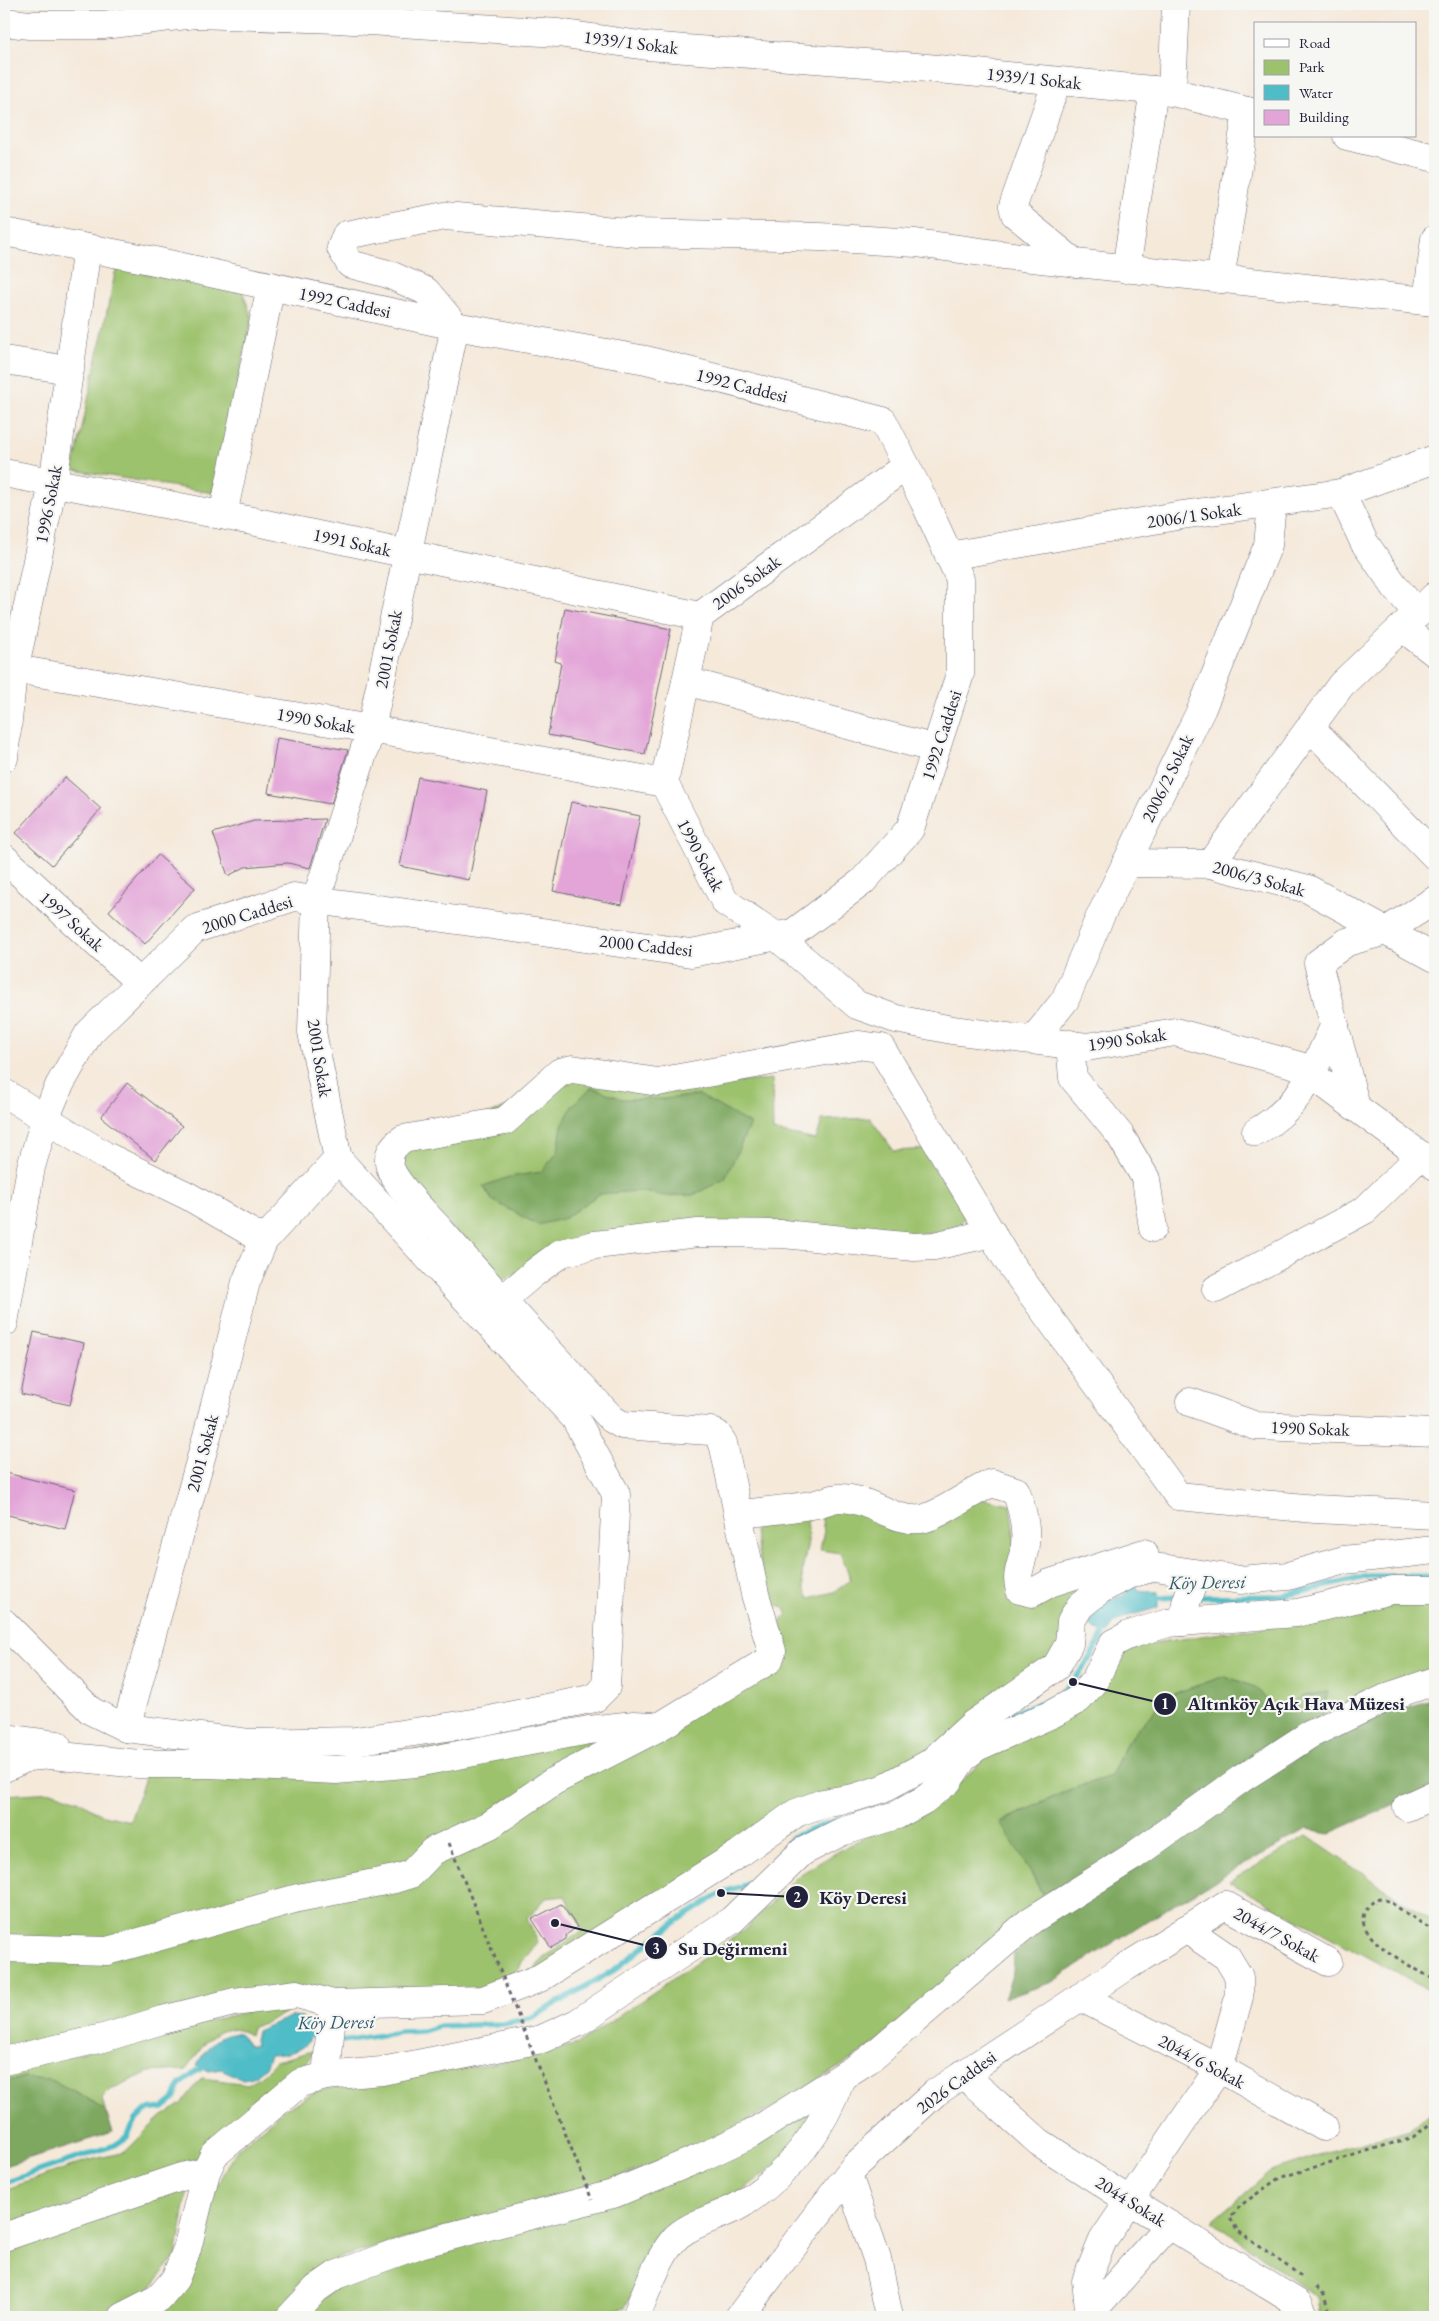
<svg xmlns="http://www.w3.org/2000/svg" width="1439" height="2321" font-family="'EB Garamond',serif">
<rect width="100%" height="100%" fill="#f6f6f2"/>
<filter id="ink" filterUnits="userSpaceOnUse"><feTurbulence type="fractalNoise" baseFrequency=".02" numOctaves="2"/><feDisplacementMap in="SourceGraphic" scale="10" xChannelSelector="R" yChannelSelector="G"/><feConvolveMatrix kernelMatrix="1 2 1 2 8 2 1 2 1" color-interpolation-filters="sRGB"/></filter>
<filter id="wash" filterUnits="userSpaceOnUse"><feTurbulence type="fractalNoise" baseFrequency=".0096" numOctaves="4" result="noise"/><feDisplacementMap in="SourceGraphic" scale="20" xChannelSelector="R" yChannelSelector="G"/><feGaussianBlur stdDeviation="1.12" result="paint"/><feColorMatrix in="noise" values="0 0 0 0 0 0 0 0 0 0 0 0 0 0 0 0 0 1.4 0 .05"/><feComposite in="paint" operator="in"/></filter>
<g filter="url(#wash)">
<rect width="100%" height="100%" fill="#f5e9da"/>
<g fill="#9dc26d" stroke="#607254">
<path d="M116,269L242,290L252,318L213,493L73,470Z"/>
<path d="M772,1079L773,1131L816,1140L822,1120L870,1118L894,1151L931,1149L966,1216L957,1227L908,1238L753,1220L519,1273L500,1281L482,1267L401,1165L403,1155L418,1142L577,1080L688,1087Z"/>
<path d="M980,1498L1010,1504L1015,1542L1009,1589L1115,1573L1058,1651L918,1764L869,1785L529,1977L542,1959L583,1930L565,1896L546,1898L527,1919L538,1942L522,1962L514,1981L500,1988L410,1996L405,1987L328,1994L4,2054V1954L49,1959L436,1860L783,1653L781,1619L788,1615L784,1607L767,1603L753,1520L807,1517C807,1525 808,1533 808,1541C805,1562 796,1578 809,1598L834,1592L851,1580L840,1553L820,1550L824,1531L820,1510L845,1505L898,1523Z"/>
<path d="M1411,1601L1435,1602V1671L1320,1722L1327,1692L1303,1696L1275,1711L1257,1688L1225,1676L1167,1696L1127,1742L1111,1776L1071,1789L1000,1822L1021,1855L1042,1894L1040,1902L868,2049L775,2107L681,2153L606,2182L341,2257L315,2277L276,2317H149L199,2253L217,2185L236,2150L286,2108L316,2092L360,2081L406,2077L496,2063L578,2044L743,1931L799,1875L849,1845L944,1798L992,1751L1133,1646L1303,1621Z"/>
<path d="M639,1731L412,1865L109,1945L4,1942V1795L54,1792L78,1800L100,1814L130,1821L147,1772Z"/>
<path d="M1307,1836L1435,1923V1994L1229,1882Z"/>
<path d="M298,2006L267,2022L252,2027L250,2035C217,2016 203,2047 186,2070L149,2072L111,2089L102,2098L105,2110L82,2095L51,2080L4,2081V2072L262,2008Z"/>
<path d="M316,2050C285,2092 227,2137 183,2167L4,2230V2190L86,2161L125,2152L157,2120L181,2104L202,2078L248,2084L262,2075L276,2061Z"/>
<path d="M823,2099L792,2152L646,2266L625,2307L598,2314L597,2317H300L337,2287L450,2245Z"/>
<path d="M1435,2109V2317H1319L1316,2297L1213,2221L1271,2171L1325,2153L1410,2130Z"/>
<path d="M189,2183L176,2257L143,2297L100,2317H4V2246Z"/>
</g>
<g fill="#7ea860" stroke="#50654e">
<path d="M592,1087L622,1099H665L699,1095L750,1124L725,1179L693,1195L666,1196L638,1191L599,1194L565,1218L538,1225L492,1200L483,1186L509,1177L541,1172L558,1152L562,1125L573,1105Z"/>
<path d="M1225,1676L1257,1688L1275,1711L1303,1696L1328,1692L1320,1722L1081,1877L1043,1894L1021,1855L1000,1823L1071,1789L1111,1776L1127,1742L1167,1696Z"/>
<path d="M1435,1699V1786L1330,1833L1307,1829L1159,1913L1052,1982L1004,1999L1013,1972L1014,1954L1044,1925L1201,1818L1321,1744L1391,1712Z"/>
<path d="M24,2078L51,2080L82,2095L105,2110L113,2132L4,2166V2081Z"/>
</g>
<g fill="#4fbdc7" stroke="#387081">
<path d="M1136,1581L1138,1590L1158,1592V1607C1141,1615 1116,1613 1108,1633L1096,1630L1089,1624L1092,1615L1100,1610L1103,1602L1122,1596Z"/>
<path d="M292,2016L302,2017L309,2025V2041C298,2053 286,2054 270,2055L265,2067L253,2077L243,2079L221,2069L209,2071L197,2065C207,2047 217,2032 240,2034L249,2046H256L255,2041L257,2031Z"/>
</g>
<g fill="none" stroke-linecap="round" stroke-linejoin="round">
<g stroke="#4fbdc7" stroke-width="5.5">
<path d="M1197,1597L1283,1596L1369,1576H1435"/>
<path d="M1152,1601L1158,1598L1180,1597"/>
<path d="M1010,1713C1028,1707 1048,1703 1063,1691C1080,1677 1098,1647 1106,1627"/>
<path d="M891,1803L924,1784"/>
<path d="M772,1863L792,1837L842,1818"/>
<path d="M303,2035L324,2037"/>
<path d="M338,2040L343,2041L400,2032L423,2031L439,2026L505,2024L533,2017L614,1970L677,1921L721,1893L754,1882"/>
<path d="M4,2183L115,2145L127,2137L136,2120L146,2110L163,2108L173,2100L180,2085L198,2070L207,2066"/>
</g>
</g>
<g id="blocks">
<g fill="#e3a5d8">
<path d="M565,608L671,629L645,754L548,735L561,663L555,661Z"/>
<path d="M277,738L348,750L331,804L268,793Z"/>
<path d="M65,777L101,809L52,865L16,833Z"/>
<path d="M418,777L487,791L469,880L400,866Z"/>
<path d="M571,802L640,816L622,905L553,891Z"/>
<path d="M325,819L310,868L288,863L245,867L228,876L213,833L254,821Z"/>
<path d="M158,855L195,888L145,944L109,911Z"/>
<path d="M127,1083L182,1126L155,1160L101,1117Z"/>
<path d="M34,1332L84,1343L70,1405L21,1394Z"/>
<path d="M6,1473L75,1490L65,1529L4,1514V1481Z"/>
<path d="M561,1904L577,1927L566,1935V1939L551,1948L532,1919Z"/>
</g>
</g>
</g>
<g filter="url(#ink)">
<use href="#blocks" fill-opacity="0" stroke="#6c6873" stroke-width="1"/>
<g fill="none" stroke-linecap="round" stroke-linejoin="round">
<defs>
<g id="minor">
<path d="M4,22L29,25H103L195,14L337,19L558,33L647,46L917,67L1172,92L1255,113"/>
<path d="M1057,81L1013,206L1015,214L1075,263"/>
<path d="M1172,92L1176,4"/>
<path d="M1347,136L1435,158"/>
<path d="M4,232L150,260L455,326L646,360L883,421L924,501L960,579V674L910,829L862,882L793,933L691,953L294,897L195,929L89,1033L59,1086L45,1119L31,1167L4,1323"/>
<path d="M1126,269L1154,90"/>
<path d="M1220,279L1247,111"/>
<path d="M1427,301L1435,239"/>
<path d="M4,360L70,370"/>
<path d="M4,473L252,521L700,616"/>
<path d="M1341,493L1364,542L1396,588L1418,614"/>
<path d="M223,515L271,286"/>
<path d="M949,556L1182,515L1341,493L1435,459"/>
<path d="M1403,628L1435,653"/>
<path d="M4,669H15L371,729L664,783"/>
<path d="M686,681L936,749"/>
<path d="M1310,727L1435,856"/>
<path d="M4,758L12,682L53,483L87,248"/>
<path d="M664,783L725,902L776,936L857,1005L896,1019L952,1030L1087,1047L1175,1032L1300,1066L1435,1166"/>
<path d="M664,783L700,616L906,466"/>
<path d="M4,858L140,983"/>
<path d="M1126,863L1210,864L1308,889L1435,958"/>
<path d="M1210,864L1341,685L1435,596"/>
<path d="M1033,1040L1065,1000L1099,919L1202,708L1268,545L1272,504"/>
<path d="M1070,1044L1073,1078L1120,1135L1146,1179L1153,1228"/>
<path d="M4,1093L104,1155L188,1196L264,1240"/>
<path d="M1356,1107L1318,963L1347,942L1386,931L1435,900"/>
<path d="M1256,1132C1303,1105 1312,1071 1335,1025"/>
<path d="M1216,1289L1365,1210L1421,1155"/>
<path d="M502,1300L534,1273L561,1253L595,1245L698,1233L783,1234L914,1247L934,1246L992,1233"/>
<path d="M1190,1402L1256,1426L1435,1433"/>
<path d="M739,1514C763,1512 787,1509 811,1505C820,1504 831,1498 840,1498C869,1498 893,1522 921,1519C938,1517 972,1491 992,1483L1016,1491C1022,1508 1027,1526 1025,1544C1024,1561 1014,1573 1020,1590L1032,1593L1050,1583L1144,1553"/>
<path d="M1183,1622L1186,1603L1196,1574"/>
<path d="M4,1623L91,1711L126,1728L249,1743L355,1741L480,1722L595,1698L606,1687L616,1494L575,1418L338,1159"/>
<path d="M126,1728L207,1436L246,1282L264,1240L338,1159L312,1032L316,900L371,729L455,326L426,291L388,274L350,264L341,248L346,235L445,216L638,233L820,237L916,243L1003,255L1435,302"/>
<path d="M4,1738L57,1745"/>
<path d="M4,1768L28,1757L51,1755L139,1764H209L336,1770L416,1763L589,1730L634,1725L653,1726"/>
<path d="M1407,1807L1435,1794"/>
<path d="M4,1948L107,1951L298,1898L395,1879L411,1874L433,1851L490,1825L554,1781L659,1727L769,1660L772,1651L755,1594L723,1443L717,1434L710,1431L622,1425L612,1419C555,1357 497,1296 442,1232C428,1216 399,1189 391,1170C385,1157 392,1146 403,1139L505,1121L560,1072L572,1069L658,1082L858,1045L881,1048L1008,1261L1178,1496L1315,1509L1435,1515"/>
<path d="M1080,1997L1219,2068L1324,2127"/>
<path d="M4,2061L107,2037L162,2020L234,2002L297,1994L333,2004L483,2000L540,1978L740,1853L796,1813L823,1803L853,1798L882,1789L930,1763L973,1724L1056,1667L1069,1644L1071,1621L1080,1606L1100,1590L1130,1574L1155,1567L1240,1580L1288,1576L1344,1560L1435,1550"/>
<path d="M963,2074L1039,2142L1130,2201L1299,2304L1305,2317"/>
<path d="M326,2076L333,2004"/>
<path d="M848,2175L877,2259L889,2317"/>
<path d="M4,2237L181,2177L206,2172"/>
<path d="M122,2317L159,2298L175,2279L187,2249L206,2172L214,2155L300,2083L326,2076L382,2071L542,2039L577,2023L732,1920L802,1852L841,1832L897,1815L924,1800L948,1781L964,1757L977,1747L1052,1714L1079,1699L1095,1680L1113,1643L1129,1635L1168,1623L1297,1613L1392,1590H1435"/>
<path d="M290,2317L316,2289L336,2275L420,2244L613,2194L700,2158L751,2134L868,2060L1030,1921L1132,1857L1241,1779L1309,1735L1390,1696L1435,1681"/>
<path d="M636,2317C644,2296 662,2247 680,2234C698,2220 723,2216 742,2204C790,2173 822,2132 841,2078"/>
<path d="M739,2317L854,2167L935,2093L1126,1967L1225,1905L1328,1962"/>
<path d="M1087,2317L1169,2225"/>
<path d="M1090,2317L1086,2281L1103,2240L1219,2068L1239,1997V1977L1227,1957L1186,1929"/>
</g>
</defs>
<use href="#minor" stroke="#6c6873" stroke-width="29"/>
<g stroke="#6c6873" stroke-width="3" stroke-dasharray="4 4" stroke-linecap="butt">
<path d="M1435,1932L1388,1901L1379,1898C1328,1927 1413,1967 1435,1980"/>
<path d="M1301,2276L1238,2231L1230,2218L1241,2205L1279,2178L1413,2137L1435,2120"/>
<path d="M1316,2287L1324,2294L1328,2309"/>
</g>
<use href="#minor" stroke="#fff" stroke-width="28"/>
<path stroke="#6c6873" stroke-width="3" stroke-dasharray="4 4" stroke-linecap="butt" d="M449,1843L592,2200"/>
</g>
</g>
<g text-anchor="middle" dominant-baseline="central" stroke-width="4.5" stroke-linejoin="round" paint-order="stroke">
<g font-size="18" fill="#22223b" stroke="#f6f6f2">
<text transform="translate(631 42) rotate(7)">1939/1 Sokak</text>
<text transform="translate(1034 78) rotate(6)">1939/1 Sokak</text>
<text transform="translate(345 302) rotate(12)">1992 Caddesi</text>
<text transform="translate(742 385) rotate(14)">1992 Caddesi</text>
<text transform="translate(48 504) rotate(-79)">1996 Sokak</text>
<text transform="translate(1194 515) rotate(-8)">2006/1 Sokak</text>
<text transform="translate(352 542) rotate(12)">1991 Sokak</text>
<text transform="translate(746 582) rotate(-36)">2006 Sokak</text>
<text transform="translate(388 649) rotate(-79)">2001 Sokak</text>
<text transform="translate(316 720) rotate(10)">1990 Sokak</text>
<text transform="translate(941 735) rotate(-72)">1992 Caddesi</text>
<text transform="translate(1167 778) rotate(-64)">2006/2 Sokak</text>
<text transform="translate(701 855) rotate(62)">1990 Sokak</text>
<text transform="translate(1259 878) rotate(15)">2006/3 Sokak</text>
<text transform="translate(247 914) rotate(-17)">2000 Caddesi</text>
<text transform="translate(72 921) rotate(42)">1997 Sokak</text>
<text transform="translate(646 945) rotate(6)">2000 Caddesi</text>
<text transform="translate(1127 1039) rotate(-8)">1990 Sokak</text>
<text transform="translate(320 1058) rotate(81)">2001 Sokak</text>
<text transform="translate(1310 1428) rotate(2)">1990 Sokak</text>
<text transform="translate(202 1453) rotate(-75)">2001 Sokak</text>
<text transform="translate(1277 1934) rotate(29)">2044/7 Sokak</text>
<text transform="translate(1202 2061) rotate(28)">2044/6 Sokak</text>
<text transform="translate(956 2082) rotate(-36)">2026 Caddesi</text>
<text transform="translate(1131 2201) rotate(32)">2044 Sokak</text>
</g>
<g font-size="19" font-style="italic" fill="#32586c" stroke="#f6f6f2">
<text transform="translate(1207 1582) rotate(-1)">Köy Deresi</text>
<text transform="translate(336 2022) rotate(-1)">Köy Deresi</text>
</g>
</g>
<path fill="none" stroke="#22223b" stroke-width="2" d="M1073 1682L1165 1704M721 1893L797 1897M555 1923L656 1948"/>
<g fill="#22223b" stroke="#f6f6f2" stroke-width="2">
<circle cx="1073" cy="1682" r="5"/>
<circle cx="721" cy="1893" r="5"/>
<circle cx="555" cy="1923" r="5"/>
<circle cx="1165" cy="1704" r="12"/>
<circle cx="797" cy="1897" r="12"/>
<circle cx="656" cy="1948" r="12"/>
</g>
<g font-size="15" text-anchor="middle" font-weight="bold" fill="#fff">
<text x="1165" y="1709">1</text>
<text x="797" y="1902">2</text>
<text x="656" y="1954">3</text>
</g>
<g font-size="19" text-anchor="middle" font-weight="bold" fill="#22223b" stroke="#f6f6f2" stroke-width="4.5" stroke-linejoin="round" paint-order="stroke">
<text x="1296" y="1710">Altınköy Açık Hava Müzesi</text>
<text x="863" y="1904">Köy Deresi</text>
<text x="733" y="1955">Su Değirmeni</text>
</g>
<rect width="1439" height="2321" fill="none" stroke="#f6f6f2" stroke-width="20"/>
<rect x="1254" y="22" width="162" height="115" fill="#f6f6f2" stroke="#a1a1a9"/>
<rect x="1264" y="39" width="25" height="8" fill="#ffffff" stroke="#a1a1a9"/>
<text x="1299" y="48" font-size="15" fill="#22223b">Road</text>
<rect x="1264" y="60" width="25" height="15" fill="#9dc26d" stroke="#a1a1a9"/>
<text x="1299" y="72" font-size="15" fill="#22223b">Park</text>
<rect x="1264" y="85" width="25" height="15" fill="#4fbdc7" stroke="#a1a1a9"/>
<text x="1299" y="98" font-size="15" fill="#22223b">Water</text>
<rect x="1264" y="110" width="25" height="15" fill="#e3a5d8" stroke="#a1a1a9"/>
<text x="1299" y="122" font-size="15" fill="#22223b">Building</text>
</svg>
